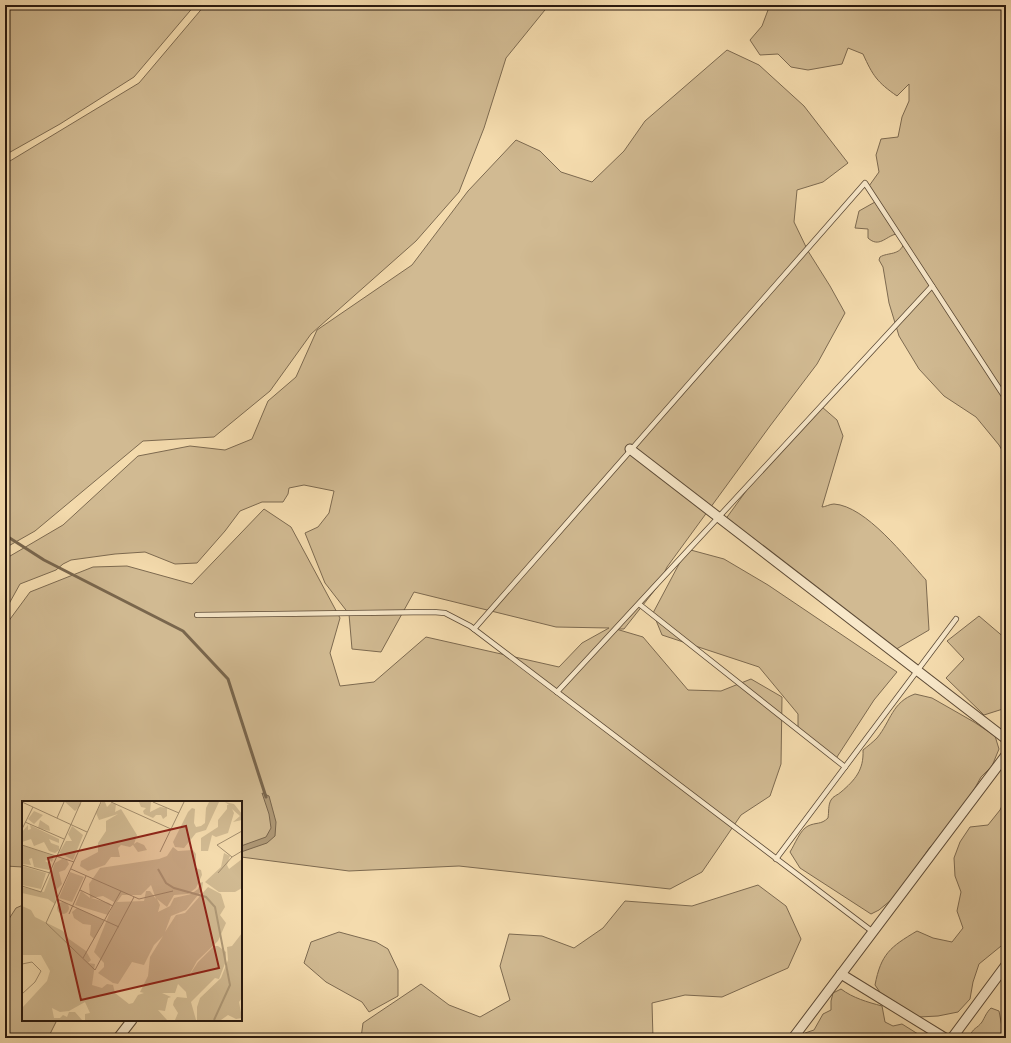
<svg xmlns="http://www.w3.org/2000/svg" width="1011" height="1043" font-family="'IM FELL English',serif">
<rect width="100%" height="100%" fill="#f4dbad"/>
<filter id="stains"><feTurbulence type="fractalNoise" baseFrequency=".005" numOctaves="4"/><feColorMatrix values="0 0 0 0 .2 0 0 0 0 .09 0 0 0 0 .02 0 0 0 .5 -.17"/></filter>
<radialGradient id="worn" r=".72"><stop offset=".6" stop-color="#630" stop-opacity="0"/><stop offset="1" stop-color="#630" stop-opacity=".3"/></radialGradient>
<g fill="#d1ba92" stroke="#7d6a50">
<path d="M5,5H195L134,77L60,124L5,155Z"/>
<path d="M205,5H549L506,58L484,128L459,192L416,241L311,334L270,391L214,437L143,441L35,531L5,548V164L139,83Z"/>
<path d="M765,5H1006V457L999,445L976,417L944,396L919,369L899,336L889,303L883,267L879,260L880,257C888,252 900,256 904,243L896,234C885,237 879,248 868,238V229L855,228L859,211L875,202L869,186L879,172L876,155L881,139L898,137L902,117L909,101V84L897,96C877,82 873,76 863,54L848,48L842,64L808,70L791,67L778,54L760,55L750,40L762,26L768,10Z"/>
<path d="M727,50L759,65L804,106L848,163L823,182L797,190L794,222L808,251L830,286L845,313L817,364L770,426L667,567L658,586L624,629H616L643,637L688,690L721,691L751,679L782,697L781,764L770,796L741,815L702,872L670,889L459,866L349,871L241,857V802H23V867L5,866V626L30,592L93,567L127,566L192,584L264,509L291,527L340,618L330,653L340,686L374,682L426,637L559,667L582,643L609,628L556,627L414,592L381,652L352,649L349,614L325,583L305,533L318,527L329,513L334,491L304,485L289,488L288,494L283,502H262L240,511L225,531L197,563L175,564L145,552L115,554L71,560L63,564L56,570L20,584L5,611V559L63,525L138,456L190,446L225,450L252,439L268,401L296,377L317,330L412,265L468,191L516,140L540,151L561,172L592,182L624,151L645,121Z"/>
<path d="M822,407L837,420L843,436L822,507C825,507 830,504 834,504C866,506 905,557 926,580L929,630L893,651L725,520L757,476Z"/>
<path d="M687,549L724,559L768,585L897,672L874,700L835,760L798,732V714L759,667L662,635L653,613Z"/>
<path d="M979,616L1006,639V708L984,715L946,678L964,659L947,641Z"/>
<path d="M915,694L932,698L974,722L995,736L999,749L992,766L981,777L960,815L939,840L930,847L896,896L879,910L871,914L800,868L790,852C795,844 800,830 808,826C816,822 821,825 828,818C829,812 828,805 831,800C833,796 838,795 841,792C855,780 864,770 863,750C868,746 873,742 877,738C891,721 892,702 915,694Z"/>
<path d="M1006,798V942L979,964L973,982L970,999L958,1012L938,1016L919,1017L886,1001L875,985C881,954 890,947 917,931L933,938L952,942L963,928L957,911L961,892L955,876L954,858L960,842L970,827L988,825L1000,810Z"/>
<path d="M758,885L786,906L801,939L788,968L722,997L685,995L652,1003L653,1038H361L363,1023L421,984L449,1005L480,1017L510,1000L500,966L509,934L542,936L574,948L603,928L625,901L692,906Z"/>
<path d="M23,905V1020H57L50,1034L46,1038H5V925L16,908Z"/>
<path d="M339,932L376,942L388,949L398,970V996L369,1012L362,1002L326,982L304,963L311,942Z"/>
<path d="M841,989C853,998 867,1002 882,1006L885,1022L893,1026L902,1024L918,1034L922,1038H805V1033L814,1030L823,1014L831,1010V1001L833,993Z"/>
<path d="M991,1008L999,1011L1002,1027L1006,1035V1038H969C973,1027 977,1029 982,1022C985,1017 986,1013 991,1008Z"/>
</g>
<path fill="#af9977" stroke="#79664d" d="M262,793L269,796L276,822L275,836L267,843L241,852V846L266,837L271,828L269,814Z"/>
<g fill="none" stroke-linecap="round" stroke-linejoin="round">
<path stroke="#79664d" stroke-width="3" d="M5,535L44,560L183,631L228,679L266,797"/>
<defs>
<g id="service">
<path d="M639,604L845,767"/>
<path d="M197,615L433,612L445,613L470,626L873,932"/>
<path d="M474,629L865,183L1006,399"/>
<path d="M557,692L932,286"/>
<path d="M776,859L956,619"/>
</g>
<g id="minor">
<path d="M630,449L1006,739"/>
<path d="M841,974L945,1038"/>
<path d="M118,1038L132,1020"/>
<path d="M793,1038L1006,755"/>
<path d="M952,1038L1006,965"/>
</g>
</defs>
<use href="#service" stroke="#5c4a36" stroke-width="6"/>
<use href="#minor" stroke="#5c4a36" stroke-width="11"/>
<use href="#service" stroke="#f8e8ca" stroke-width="4.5"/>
<use href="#minor" stroke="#f8e8ca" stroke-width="9"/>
</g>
<g transform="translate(22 801)">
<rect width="220" height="220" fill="#f4dbad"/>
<path d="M43,1H58L59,4L53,10ZM80,1H83L85,6L89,2L94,3L93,11L99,8L115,34L112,43L115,41L122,44L125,49L116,51L111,44L108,46L99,44L96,47L98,56H89L83,64L66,70L58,65L59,60L76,51V42L84,30V20L96,13L77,19L74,12ZM117,1H129L128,11L138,6L145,7V15L141,18L139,14H134L131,17L122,13L121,10L124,7L119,6ZM187,1H197L184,29L174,32L162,47L153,46L151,41L166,11L170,7L173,8L172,22L174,26L179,25L183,22L184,7ZM203,1L212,3L220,13V19L211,21L218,15L210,8L212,12L206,32L194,36L190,34L186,50H179V37L196,26V19L205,8V4H207ZM12,10L21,14L12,23L6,18ZM18,19L27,25L28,30L16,27ZM6,24V29L9,28L8,24L37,38V42L27,38L29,42L37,45V49L33,52L27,50L22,41L12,45L9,38L0,41V31ZM50,25L61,34L51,59L37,52L44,40H50L46,33ZM0,44L32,55L30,61L27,58L23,60L29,63L27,69L12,66L10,57L7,58L9,64L0,63ZM151,46L156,50L171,49L174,53V67L179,69L180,74L174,87L166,93L152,94L145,106L135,98L138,104L136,111L148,105L152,97L169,93L176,88L178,82L181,81L180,89L164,109L149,115L143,131L154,114L163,112L186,86L199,93L203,106L198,114L204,122L196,140L175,160L165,178L176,161L192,145H196L204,151V160L197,178L193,177L169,201L174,219H153L156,212L151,204L152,200L155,196L165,197L164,191L156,183L153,192H140L149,196L146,197L143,210L136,209L145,219H63V213L68,212L63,201L47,210L38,211L30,207L32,217H38L41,214L45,216L47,211H53L60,219H0V207L25,180L28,170L19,154H0V105L9,109L13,116L41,130L47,138L64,150L69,159L66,162L73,163L70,184L80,187L85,183L91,184L93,192L107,203L111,202L116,194L122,192L118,191L126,175L128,156L141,135L132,144L122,164L110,161L96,183L91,182L76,172L82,166V162L72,151L92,101L81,95L69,97L87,102L89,104L86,114L53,104L59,90L68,97L67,83L78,67L137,58L145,55ZM129,84L134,98L128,90H124L122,100L95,101L100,94H119ZM202,52L208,55L205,64L207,68L220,58V87L213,91H197L183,81L199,66ZM40,58L45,59L47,63L43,69L37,71L40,83L35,88L33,103L26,98L0,92V86L22,91L33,62ZM0,65L24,72L19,88L0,84ZM48,71L62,76L50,101L37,97ZM35 107a6 6 0 1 1 12 0a6 6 0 1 1-12 0ZM55,107L82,119L72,138L68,134L69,124L61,123L52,117L50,111ZM220,132V197L217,201L220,217L214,218L206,214L199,219H175V206L178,197L199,177L206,159L205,146L210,145Z" fill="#d1ba92" fill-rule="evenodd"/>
<path fill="none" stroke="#af9977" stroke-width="2" d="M136,68L144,82L152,87L184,96L193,106L208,184L192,219"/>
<path fill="none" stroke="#a38d6d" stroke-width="1" d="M0,1L65,31M79,1L24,122L73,169L112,96M89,1L149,28M131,1L157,12M35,17L42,1M3,21L42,38M0,28L11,6M0,44L52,61M138,51L162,1M210,56L195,44L220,30M0,64L28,72M49,68L117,98L151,90M196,72L210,56L220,50M0,85L19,91L59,1M58,89L91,105M35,98L97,126M47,113L64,75M61,157L99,90M0,163L10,161L19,170L13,181L0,193"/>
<path fill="#8f2418" fill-opacity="0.15" stroke="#8f2418" stroke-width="2" d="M164,25L197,167L59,199L26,57Z"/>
<rect width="220" height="220" fill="none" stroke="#29190e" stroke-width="2"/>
</g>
<rect width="1011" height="1043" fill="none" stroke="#f4dbad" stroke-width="20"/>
<rect x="6" y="6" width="999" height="1031" fill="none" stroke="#29190e" stroke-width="2"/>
<rect x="10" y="10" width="991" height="1023" fill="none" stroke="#29190e"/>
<rect width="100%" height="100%" filter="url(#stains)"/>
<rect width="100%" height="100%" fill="url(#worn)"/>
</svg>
